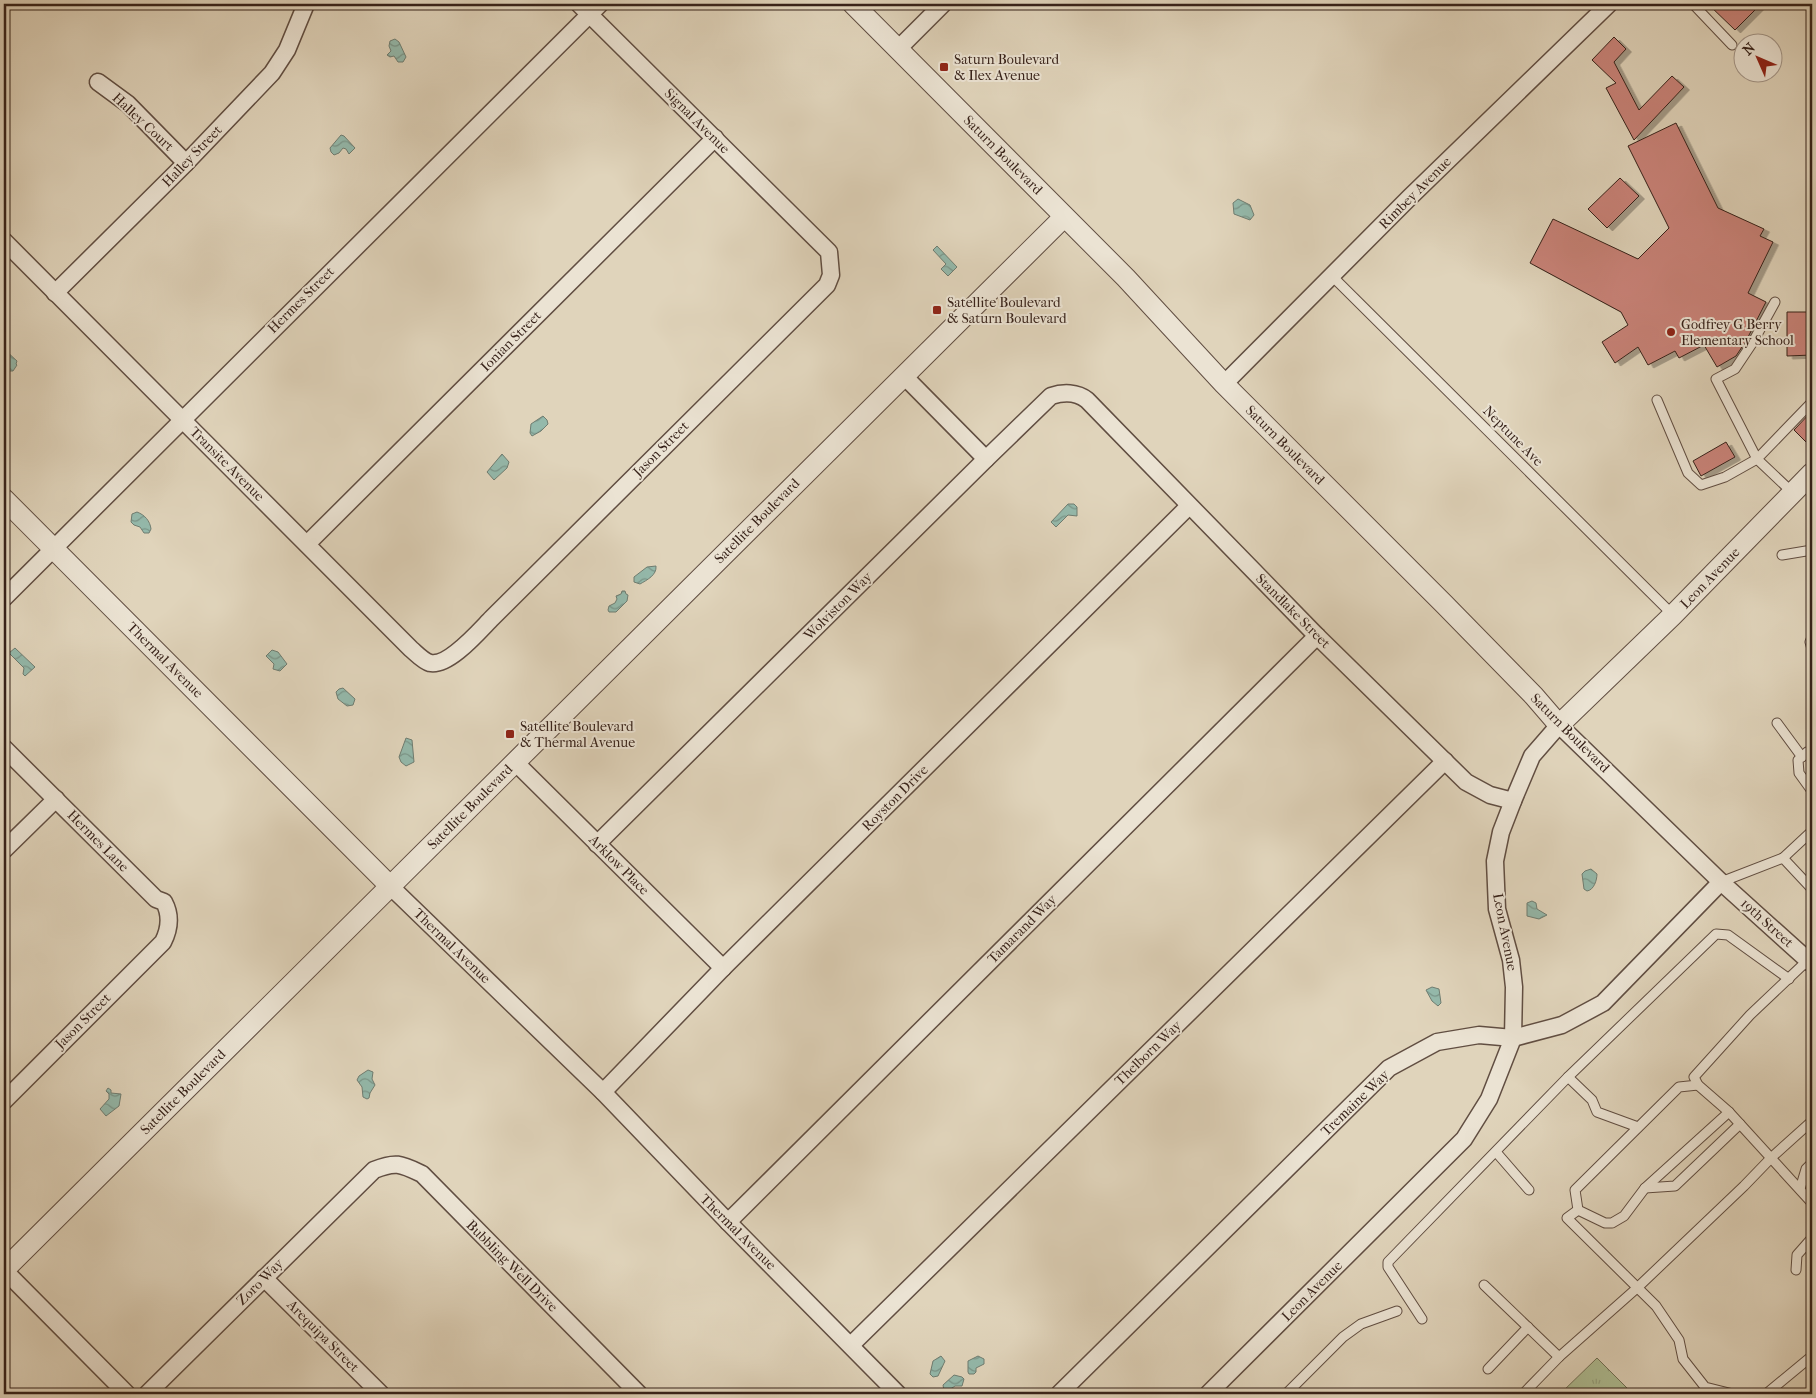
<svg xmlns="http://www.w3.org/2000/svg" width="1816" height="1398" font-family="'IM FELL French Canon',serif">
<defs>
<pattern id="grass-tufts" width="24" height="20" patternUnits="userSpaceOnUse" patternTransform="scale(1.25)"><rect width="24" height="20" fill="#aebd93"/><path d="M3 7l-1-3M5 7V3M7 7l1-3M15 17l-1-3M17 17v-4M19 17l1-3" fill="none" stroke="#96a27e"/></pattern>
<pattern id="water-waves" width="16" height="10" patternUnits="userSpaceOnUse" patternTransform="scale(1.25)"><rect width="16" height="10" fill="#94b9ab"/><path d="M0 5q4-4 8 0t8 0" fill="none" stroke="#7a968a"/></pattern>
<filter id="shadow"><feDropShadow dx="5.5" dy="3" stdDeviation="0" flood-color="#0004"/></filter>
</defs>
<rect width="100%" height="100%" fill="#e0d4bb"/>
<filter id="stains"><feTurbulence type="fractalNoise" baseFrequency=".004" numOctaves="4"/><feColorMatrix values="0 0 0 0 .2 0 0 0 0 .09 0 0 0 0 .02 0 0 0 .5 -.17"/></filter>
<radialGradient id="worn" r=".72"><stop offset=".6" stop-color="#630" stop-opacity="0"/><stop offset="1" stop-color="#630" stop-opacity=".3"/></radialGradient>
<path fill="url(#grass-tufts)" stroke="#727056" d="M1597,1358L1633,1394H1560Z"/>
<g fill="url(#water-waves)" stroke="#6f7d71">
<path d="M395,39L399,42L406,57L403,62H398L394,56L390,57L387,55L391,51L389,46L390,41Z"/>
<path d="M341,135L344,136L355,148L349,154L346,149L343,148L339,153L334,155L331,152L330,148Z"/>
<path d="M1238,199L1250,205L1254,215L1250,220L1234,214L1233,203Z"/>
<path d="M937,246L957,267L948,276L941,269L946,264L933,250Z"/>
<path d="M4,349L17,361L16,364L17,365L13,371H7L4,367Z"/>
<path d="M543,416L547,420L548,424L541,431L532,436L530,433L531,424Z"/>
<path d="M502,454L509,462L507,468L494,480L487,472Z"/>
<path d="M1068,504H1074L1077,507V516L1068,515L1056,527L1051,522Z"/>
<path d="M137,512C145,515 150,521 151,529L149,533H144L140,527L134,525L131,522L132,514Z"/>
<path d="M656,566C657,575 647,580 640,584L634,582V577L647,567Z"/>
<path d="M622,591H625L626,594L628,595L627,601L616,612H609L608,610L609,606L615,603L617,599L616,596L621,594Z"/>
<path d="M15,648L35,667L25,676L23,674L24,668L9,653Z"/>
<path d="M272,650L278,652L287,664L280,671L273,669L274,664L266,656Z"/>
<path d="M343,688L355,699L353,705L347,706L338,699L336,692L339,689Z"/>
<path d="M406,738L412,740L414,762L406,766L401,762L399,757Z"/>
<path d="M1591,869L1597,874C1597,880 1594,890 1587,891L1584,889L1582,874L1585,871Z"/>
<path d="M1532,901L1536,903L1537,909L1547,915L1539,919L1527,916V903Z"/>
<path d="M1432,987L1439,989L1441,1003L1438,1006L1432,1001L1426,990Z"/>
<path d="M368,1070L373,1072L372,1079L375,1085L370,1093L369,1098L367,1099L363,1097L362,1087L357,1080L359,1076Z"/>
<path d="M108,1088L111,1090V1093L121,1094L119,1106L106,1116L100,1109L109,1099V1094L106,1091Z"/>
<path d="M941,1356L945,1361L938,1376L933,1377L930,1374L933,1361Z"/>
<path d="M978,1356L984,1359V1364L976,1368V1372L974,1374H969L968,1372V1361Z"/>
<path d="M954,1375L962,1377L964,1379L962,1386H955L949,1390L944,1391L943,1385Z"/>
</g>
<g fill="#c98379" stroke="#37221a" filter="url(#shadow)">
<path d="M1708,4H1761L1735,30Z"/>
<path d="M1614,37L1626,49L1614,62L1639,110L1672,76L1684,87L1634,140L1606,88L1616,83L1592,60Z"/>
<path d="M1676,123L1718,208L1764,229L1760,236L1773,242L1748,293L1766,302L1746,341L1736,356L1717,367L1704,345L1679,358L1675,351L1648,365L1638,347L1615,363L1602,342L1628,325L1621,312L1530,263L1553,219L1638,259L1669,228L1628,146Z"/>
<path d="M1620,178L1639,196L1607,228L1588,209Z"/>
<path d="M1787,312H1812V355L1787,356Z"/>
<path d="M1812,411V448L1794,430Z"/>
<path d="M1726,442L1735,457L1701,476L1693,461Z"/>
</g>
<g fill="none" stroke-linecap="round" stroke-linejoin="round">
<defs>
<g id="service">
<path d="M1693,4L1732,45"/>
<path d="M1332,276L1673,615"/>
<path d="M1657,400L1688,473L1701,485L1725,477L1757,459L1716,379L1735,369L1753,342L1775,302"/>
<path d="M1793,493L1757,459L1812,402"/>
<path d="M1782,555L1812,550"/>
<path d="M1812,637L1810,642L1812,649"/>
<path d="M1777,723L1802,757"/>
<path d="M1812,751L1807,752L1798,760L1799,773L1812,791"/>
<path d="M1783,858L1812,831"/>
<path d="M1721,882L1783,858L1812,889"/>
<path d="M1808,960L1750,1015L1694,1077L1698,1085L1729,1112L1812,1203"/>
<path d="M1568,1077L1592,1100L1597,1112L1638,1127"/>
<path d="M1698,1085L1679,1087L1575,1190L1578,1210L1567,1218L1656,1306L1679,1340L1683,1359L1705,1387L1733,1394"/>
<path d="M1496,1152L1529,1190"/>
<path d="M1645,1188L1675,1186L1740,1124"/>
<path d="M1800,1189L1806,1169L1812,1163"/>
<path d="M1578,1210L1605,1223H1612L1624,1216L1645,1188L1729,1112"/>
<path d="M1796,1270L1797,1255L1812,1238"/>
<path d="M1484,1285L1559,1357"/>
<path d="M1422,1319L1388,1267V1262L1568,1077L1716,934L1728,935L1789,979"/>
<path d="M1488,1369L1528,1327"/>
<path d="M1286,1394L1343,1337L1361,1324L1397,1311"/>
<path d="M1523,1394L1559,1357L1637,1288L1744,1186L1772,1157L1812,1121"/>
<path d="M1766,1394L1812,1356"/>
</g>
<g id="minor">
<path d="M898,49L943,4"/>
<path d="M98,82L128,104L186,163"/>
<path d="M4,241L411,649C417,654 423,661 430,663C449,667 480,630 492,618L827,285L831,275L829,252L579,4"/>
<path d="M55,293L186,163L272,73L287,50L306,4"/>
<path d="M904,376L986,459"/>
<path d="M1224,384L1410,197L1609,4"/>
<path d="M307,544L715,138"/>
<path d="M4,598L600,4"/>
<path d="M4,748L156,899L164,902C171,915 170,928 163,942L4,1101"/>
<path d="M515,762L723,968"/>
<path d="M597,844L986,459L1051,396C1063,392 1077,392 1087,400L1317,636L1466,782L1490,795L1513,801"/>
<path d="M4,850L56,799"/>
<path d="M390,886L603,1092L728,1222L898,1394"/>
<path d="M603,1092L723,968L1189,506"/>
<path d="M728,1222L1317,636"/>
<path d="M4,1270L127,1394"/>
<path d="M264,1278L381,1394"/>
<path d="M851,1345L1445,761"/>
<path d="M147,1394L374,1170C396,1161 401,1164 422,1174L639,1394"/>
<path d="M1059,1394L1389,1068L1437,1042L1479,1035L1513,1038L1562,1025L1603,1003L1721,882"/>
<path d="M1208,1394L1464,1139L1489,1099L1513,1038L1514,987L1511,960L1497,909L1495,861L1501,832L1513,801L1532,756L1559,725L1721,882L1812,964"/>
</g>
<g id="tertiary">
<path d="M853,4L1126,278L1224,384L1444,604L1534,696L1559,725L1673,615L1812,473"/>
<path d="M4,499L390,886"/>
<path d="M4,1270L1064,217"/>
</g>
</defs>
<use href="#service" stroke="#614e42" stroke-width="11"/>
<use href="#minor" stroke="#614e42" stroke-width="19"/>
<use href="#tertiary" stroke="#614e42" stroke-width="22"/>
<use href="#service" stroke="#ebe3d3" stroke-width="9"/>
<use href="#minor" stroke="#ebe3d3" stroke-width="16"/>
<use href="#tertiary" stroke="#ebe3d3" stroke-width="20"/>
</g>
<g fill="#8f2418" stroke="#ebe3d3" stroke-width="2">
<rect x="939" y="62" width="10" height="10" rx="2.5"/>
<rect x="932" y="305" width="10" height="10" rx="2.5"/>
<circle cx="1671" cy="332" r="5"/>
<rect x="505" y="729" width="10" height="10" rx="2.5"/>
</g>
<g text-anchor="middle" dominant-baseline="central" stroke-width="4" stroke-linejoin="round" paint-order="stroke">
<g font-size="14" fill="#37221a" stroke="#ebe3d3" text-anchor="start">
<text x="954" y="59">Saturn Boulevard<tspan x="954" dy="16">&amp; Ilex Avenue</tspan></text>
<text x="947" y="302">Satellite Boulevard<tspan x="947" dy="16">&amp; Saturn Boulevard</tspan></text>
<text x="1681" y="324">Godfrey G Berry<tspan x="1681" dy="16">Elementary School</tspan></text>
<text x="520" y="726">Satellite Boulevard<tspan x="520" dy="16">&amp; Thermal Avenue</tspan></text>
</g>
<g font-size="14" fill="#37221a" stroke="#ebe3d3">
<text transform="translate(697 121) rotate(45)">Signal Avenue</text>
<text transform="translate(143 122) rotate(43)">Halley Court</text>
<text transform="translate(1003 155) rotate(45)">Saturn Boulevard</text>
<text transform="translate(192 156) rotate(-46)">Halley Street</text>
<text transform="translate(1415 193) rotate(-45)">Rimbey Avenue</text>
<text transform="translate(301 300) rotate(-45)">Hermes Street</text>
<text transform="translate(511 341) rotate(-45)">Ionian Street</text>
<text transform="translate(1513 436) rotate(45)">Neptune Ave</text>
<text transform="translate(1285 445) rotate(45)">Saturn Boulevard</text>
<text transform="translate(661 449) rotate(-45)">Jason Street</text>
<text transform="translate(227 464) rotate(45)">Transite Avenue</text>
<text transform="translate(757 521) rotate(-45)">Satellite Boulevard</text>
<text transform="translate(1710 578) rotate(-46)">Leon Avenue</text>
<text transform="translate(838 606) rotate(-45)">Wolviston Way</text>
<text transform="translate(1293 611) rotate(45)">Standlake Street</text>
<text transform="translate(165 660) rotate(45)">Thermal Avenue</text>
<text transform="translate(1570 733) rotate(45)">Saturn Boulevard</text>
<text transform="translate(895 798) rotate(-45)">Royston Drive</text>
<text transform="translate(470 807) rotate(-45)">Satellite Boulevard</text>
<text transform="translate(98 841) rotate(45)">Hermes Lane</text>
<text transform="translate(619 865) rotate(45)">Arklow Place</text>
<text transform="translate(1767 923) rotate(42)">19th Street</text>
<text transform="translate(1022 929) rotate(-45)">Tamarand Way</text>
<text transform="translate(1505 932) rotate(79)">Leon Avenue</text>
<text transform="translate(452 946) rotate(44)">Thermal Avenue</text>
<text transform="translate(83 1021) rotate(-45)">Jason Street</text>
<text transform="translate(1148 1053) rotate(-44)">Thelborn Way</text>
<text transform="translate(183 1092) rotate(-45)">Satellite Boulevard</text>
<text transform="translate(1355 1103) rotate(-44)">Tremaine Way</text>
<text transform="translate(738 1232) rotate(45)">Thermal Avenue</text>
<text transform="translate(512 1266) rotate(45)">Bubbling Well Drive</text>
<text transform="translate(260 1282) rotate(-45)">Zoro Way</text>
<text transform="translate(1312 1291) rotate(-45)">Leon Avenue</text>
<text transform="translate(323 1336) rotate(45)">Arequipa Street</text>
</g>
</g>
<rect width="1816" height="1398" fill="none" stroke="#e0d4bb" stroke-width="20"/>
<rect x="5" y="5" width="1806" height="1388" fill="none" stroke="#37221a" stroke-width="2.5"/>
<rect x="10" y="10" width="1796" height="1378" fill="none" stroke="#37221a"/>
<g transform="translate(1758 58) rotate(315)"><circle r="24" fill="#ebe3d3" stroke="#a39689"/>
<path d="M0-4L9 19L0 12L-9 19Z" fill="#8f2418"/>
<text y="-8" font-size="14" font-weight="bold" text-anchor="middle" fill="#37221a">N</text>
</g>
<rect width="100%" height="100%" filter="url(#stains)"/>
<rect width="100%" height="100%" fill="url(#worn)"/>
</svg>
